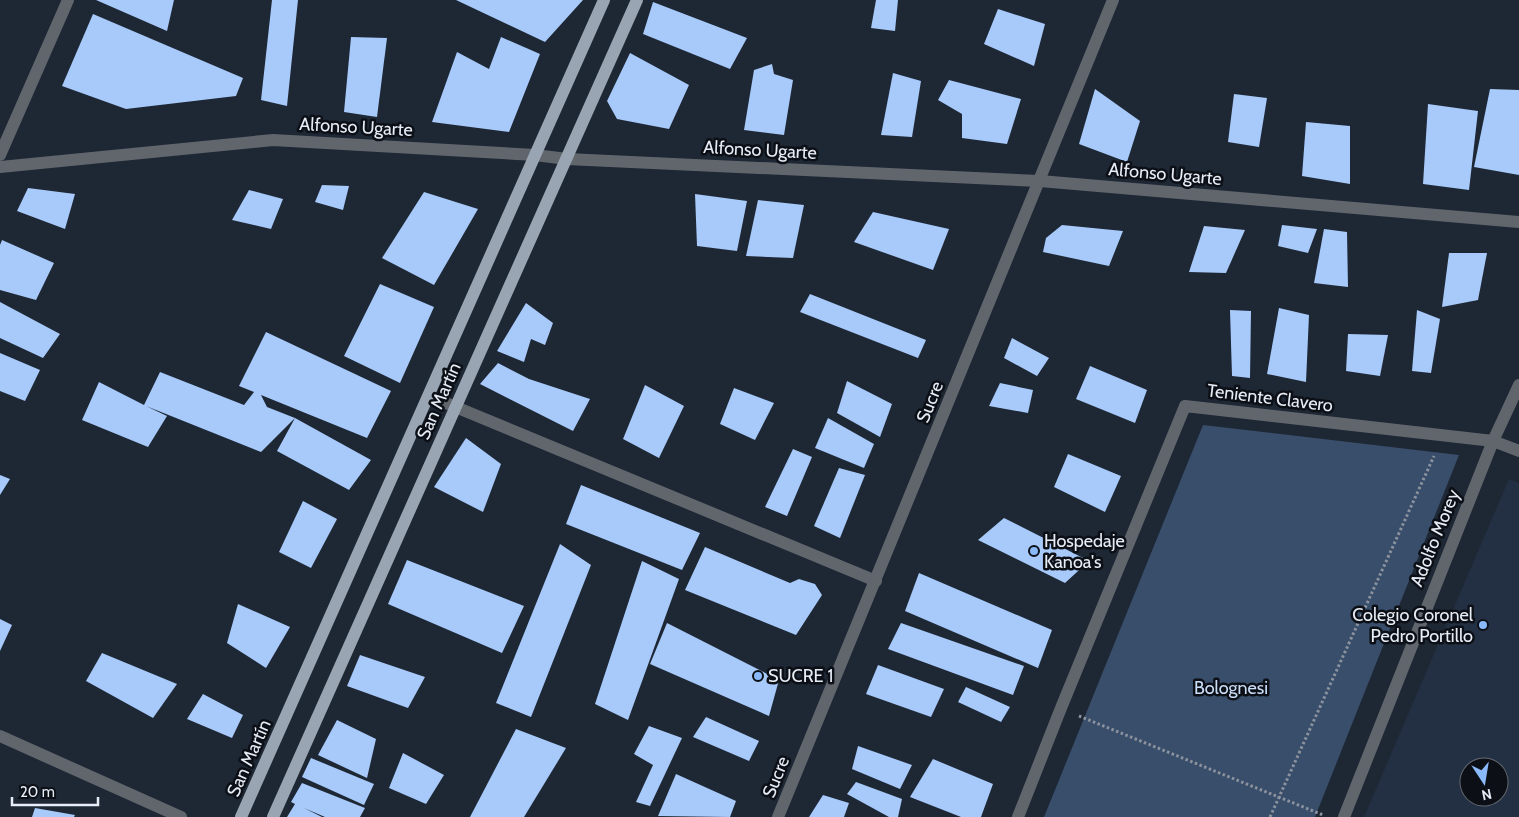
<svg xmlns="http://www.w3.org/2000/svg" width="1519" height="817" font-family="Cabin,sans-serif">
<rect width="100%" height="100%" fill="#1e2734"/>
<path fill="#233043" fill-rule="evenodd" d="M1509,479L1519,483V817H1364ZM1469,767H1499V797H1469Z"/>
<path fill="#394e6a" d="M1203,425L1459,455L1315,817H1044Z"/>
<g fill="#a7cafb">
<path d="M96,0H174L167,31Z"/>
<path d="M272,0H298L287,106L261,100Z"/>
<path d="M456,0H583L545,42Z"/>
<path d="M876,0H898L895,31L871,28Z"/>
<path d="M653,2L747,38L730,69L643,34Z"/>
<path d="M998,9L1045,24L1034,66L984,44Z"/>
<path d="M93,14L243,78L236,96L126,109L62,86Z"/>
<path d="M351,37L387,38L377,117L344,112Z"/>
<path d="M501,37L540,54L509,132L432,122L457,52L489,69Z"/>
<path d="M630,53L689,85L669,129L617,119L607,101Z"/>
<path d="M772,64L774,74L793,80L784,135L744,130L754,70Z"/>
<path d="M893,73L921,81L912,137L881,135Z"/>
<path d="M949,80L1021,99L1007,144L962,138V114L938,100Z"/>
<path d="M1095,89L1140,121L1127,162L1079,144Z"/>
<path d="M1490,89L1519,90V175L1474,167Z"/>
<path d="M1234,94L1267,98L1259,147L1228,142Z"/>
<path d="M1428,104L1478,111L1469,190L1423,184Z"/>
<path d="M1306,122L1350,126V184L1302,176Z"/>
<path d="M322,185L349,186L343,210L315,202Z"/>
<path d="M28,188L75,194L65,229L17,211Z"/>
<path d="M249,190L283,199L271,229L232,220Z"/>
<path d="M424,192L478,209L434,285L382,258Z"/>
<path d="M695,194L747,201L737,251L697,246Z"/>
<path d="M758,200L804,205L793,258L746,256Z"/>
<path d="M873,212L949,229L933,270L854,242Z"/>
<path d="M1062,225L1123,231L1109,266L1043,252L1046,238Z"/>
<path d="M1282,225L1317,229L1308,253L1278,246Z"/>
<path d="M1204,226L1245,230L1226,273L1189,272Z"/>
<path d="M1324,229L1347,232L1348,287L1314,283Z"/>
<path d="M2,240L54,263L36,300L0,290V245Z"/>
<path d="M1449,253H1487L1478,300L1442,307Z"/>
<path d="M380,284L434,307L400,383L344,356Z"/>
<path d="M810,294L926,340L918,358L800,312Z"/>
<path d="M0,302L60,334L43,358L0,338Z"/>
<path d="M526,303L553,323L545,345L531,339L524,362L497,351Z"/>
<path d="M1279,308L1309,315L1306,382L1267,374Z"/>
<path d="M1230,310L1251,311L1250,378L1232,376Z"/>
<path d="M1417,310L1440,319L1431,373L1412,371Z"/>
<path d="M266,332L391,391L367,438L261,395L267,407L295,418L371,460L349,490L277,451L295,418L261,452L146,406L167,416L148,447L82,420L99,382L144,405L160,372L244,405L254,392L239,386Z"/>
<path d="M1348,334L1388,335L1380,376L1346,371Z"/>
<path d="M1012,338L1049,358L1037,376L1004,358Z"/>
<path d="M0,353L40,370L25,401L0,391Z"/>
<path d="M498,363L529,379L590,399L573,431L480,384Z"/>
<path d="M1090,366L1147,390L1135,423L1076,399Z"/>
<path d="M847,381L892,404L880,437L837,413Z"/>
<path d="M1000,383L1033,390L1028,413L989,406Z"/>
<path d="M645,385L684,406L659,458L623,439Z"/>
<path d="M734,388L774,403L755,440L720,424Z"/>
<path d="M828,418L874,444L864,468L815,448Z"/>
<path d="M466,438L501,464L483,512L434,487Z"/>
<path d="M793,449L812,457L787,516L765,507Z"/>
<path d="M1068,454L1121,476L1105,512L1054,487Z"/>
<path d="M839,468L865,475L840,538L814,526Z"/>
<path d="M0,475L10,479L0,495Z"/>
<path d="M581,485L700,533L682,570L566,524Z"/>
<path d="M303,501L337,519L311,568L279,552Z"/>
<path d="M1004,518L1089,561L1065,583L978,540Z"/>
<path d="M560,544L591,565L531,717L496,703Z"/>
<path d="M705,547L790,583L799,579L815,584L822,595L796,635L685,590Z"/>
<path d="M407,560L524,606L502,653L388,604Z"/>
<path d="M642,561L679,579L628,720L595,704Z"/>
<path d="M919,573L1052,630L1038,668L905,611Z"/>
<path d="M238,604L290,627L266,668L227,643Z"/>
<path d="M0,619L12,625L0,651Z"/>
<path d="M667,623L779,680L769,716L650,664Z"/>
<path d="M901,623L1024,666L1013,695L888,649Z"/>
<path d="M102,653L177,684L153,718L86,681Z"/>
<path d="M360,655L425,677L408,708L347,686Z"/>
<path d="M878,665L944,689L931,717L866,694Z"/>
<path d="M966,687L1010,707L1001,722L958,702Z"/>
<path d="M203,694L243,715L232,738L187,719Z"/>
<path d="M706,717L759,741L749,761L693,737Z"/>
<path d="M337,720L376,739L367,778L318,755Z"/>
<path d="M649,726L682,738L650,806L636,802L653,765L634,754Z"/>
<path d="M516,729L566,748L524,817H470Z"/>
<path d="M858,746L912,765L900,789L852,769Z"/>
<path d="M403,753L444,775L426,804L389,788Z"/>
<path d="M311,758L374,784L364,805L302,777Z"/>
<path d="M933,759L993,784L981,817H961L910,797Z"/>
<path d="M676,774L736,801L730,817L658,816Z"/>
<path d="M856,782L902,799L898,817H889L847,794Z"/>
<path d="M302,783L365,808L360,817H325L304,808L322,817H287L295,804L291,802Z"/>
<path d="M823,795L849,803L844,817H809Z"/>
<path d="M35,808L75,815L74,817H32Z"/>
</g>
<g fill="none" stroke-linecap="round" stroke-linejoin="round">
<g stroke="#8c939e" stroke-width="3" stroke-dasharray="2.5 2.5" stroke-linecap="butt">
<path d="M1079,716L1323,815"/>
<path d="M1270,817L1434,456"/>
</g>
<g stroke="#61666d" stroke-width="12">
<path d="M0,155L68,0"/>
<path d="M0,167L273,140L535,155L567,159L1040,181L1519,222"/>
<path d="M429,396L876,581"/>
<path d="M0,736L181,817"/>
<path d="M778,817L1113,0"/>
<path d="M1018,817L1061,708L1185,406L1493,441L1519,451"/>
<path d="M1344,817L1493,441L1519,385"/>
</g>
<g stroke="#9aa5b3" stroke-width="12">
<path d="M241,817L604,0"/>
<path d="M273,817L637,0"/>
</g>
</g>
<g fill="#8abafc" stroke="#0c1016" stroke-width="2">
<circle cx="1034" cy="551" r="5"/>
<circle cx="1483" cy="625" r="5"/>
<circle cx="758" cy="676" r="5"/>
</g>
<g text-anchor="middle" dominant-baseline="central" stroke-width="5" stroke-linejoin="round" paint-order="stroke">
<g font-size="18" fill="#e7edf6" stroke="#0c1016">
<text transform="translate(356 127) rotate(3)">Alfonso Ugarte</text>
<text transform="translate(760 150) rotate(3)">Alfonso Ugarte</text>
<text transform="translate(1165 174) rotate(5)">Alfonso Ugarte</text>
<text transform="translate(1270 398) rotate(7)">Teniente Clavero</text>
<text transform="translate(439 401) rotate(-66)">San Martín</text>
<text transform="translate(930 402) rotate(-68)">Sucre</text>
<text transform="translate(1435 538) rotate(-68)">Adolfo Morey</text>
<text transform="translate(249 758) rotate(-66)">San Martín</text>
<text transform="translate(776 777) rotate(-68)">Sucre</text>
</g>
<g font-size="18" fill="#e7edf6" stroke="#0c1016" text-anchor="start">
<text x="1044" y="541">Hospedaje<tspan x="1044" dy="21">Kanoa's</tspan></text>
<text x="1473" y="615" text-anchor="end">Colegio Coronel<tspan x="1473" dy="21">Pedro Portillo</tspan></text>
<text x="768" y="676">SUCRE 1</text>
</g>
<g font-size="18" fill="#cadef9" stroke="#0c1016">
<text x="1231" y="688">Bolognesi</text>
</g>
</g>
<g transform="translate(1484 782) rotate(168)"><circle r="24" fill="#0c1016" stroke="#646870"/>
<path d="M0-4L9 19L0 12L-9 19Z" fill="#8abafc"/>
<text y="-8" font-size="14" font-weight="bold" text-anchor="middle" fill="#e7edf6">N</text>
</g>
<path d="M12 797v8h86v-8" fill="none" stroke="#e7edf6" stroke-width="2.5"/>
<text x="20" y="797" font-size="15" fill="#e7edf6" stroke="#0c1016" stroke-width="4" paint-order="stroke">20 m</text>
</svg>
